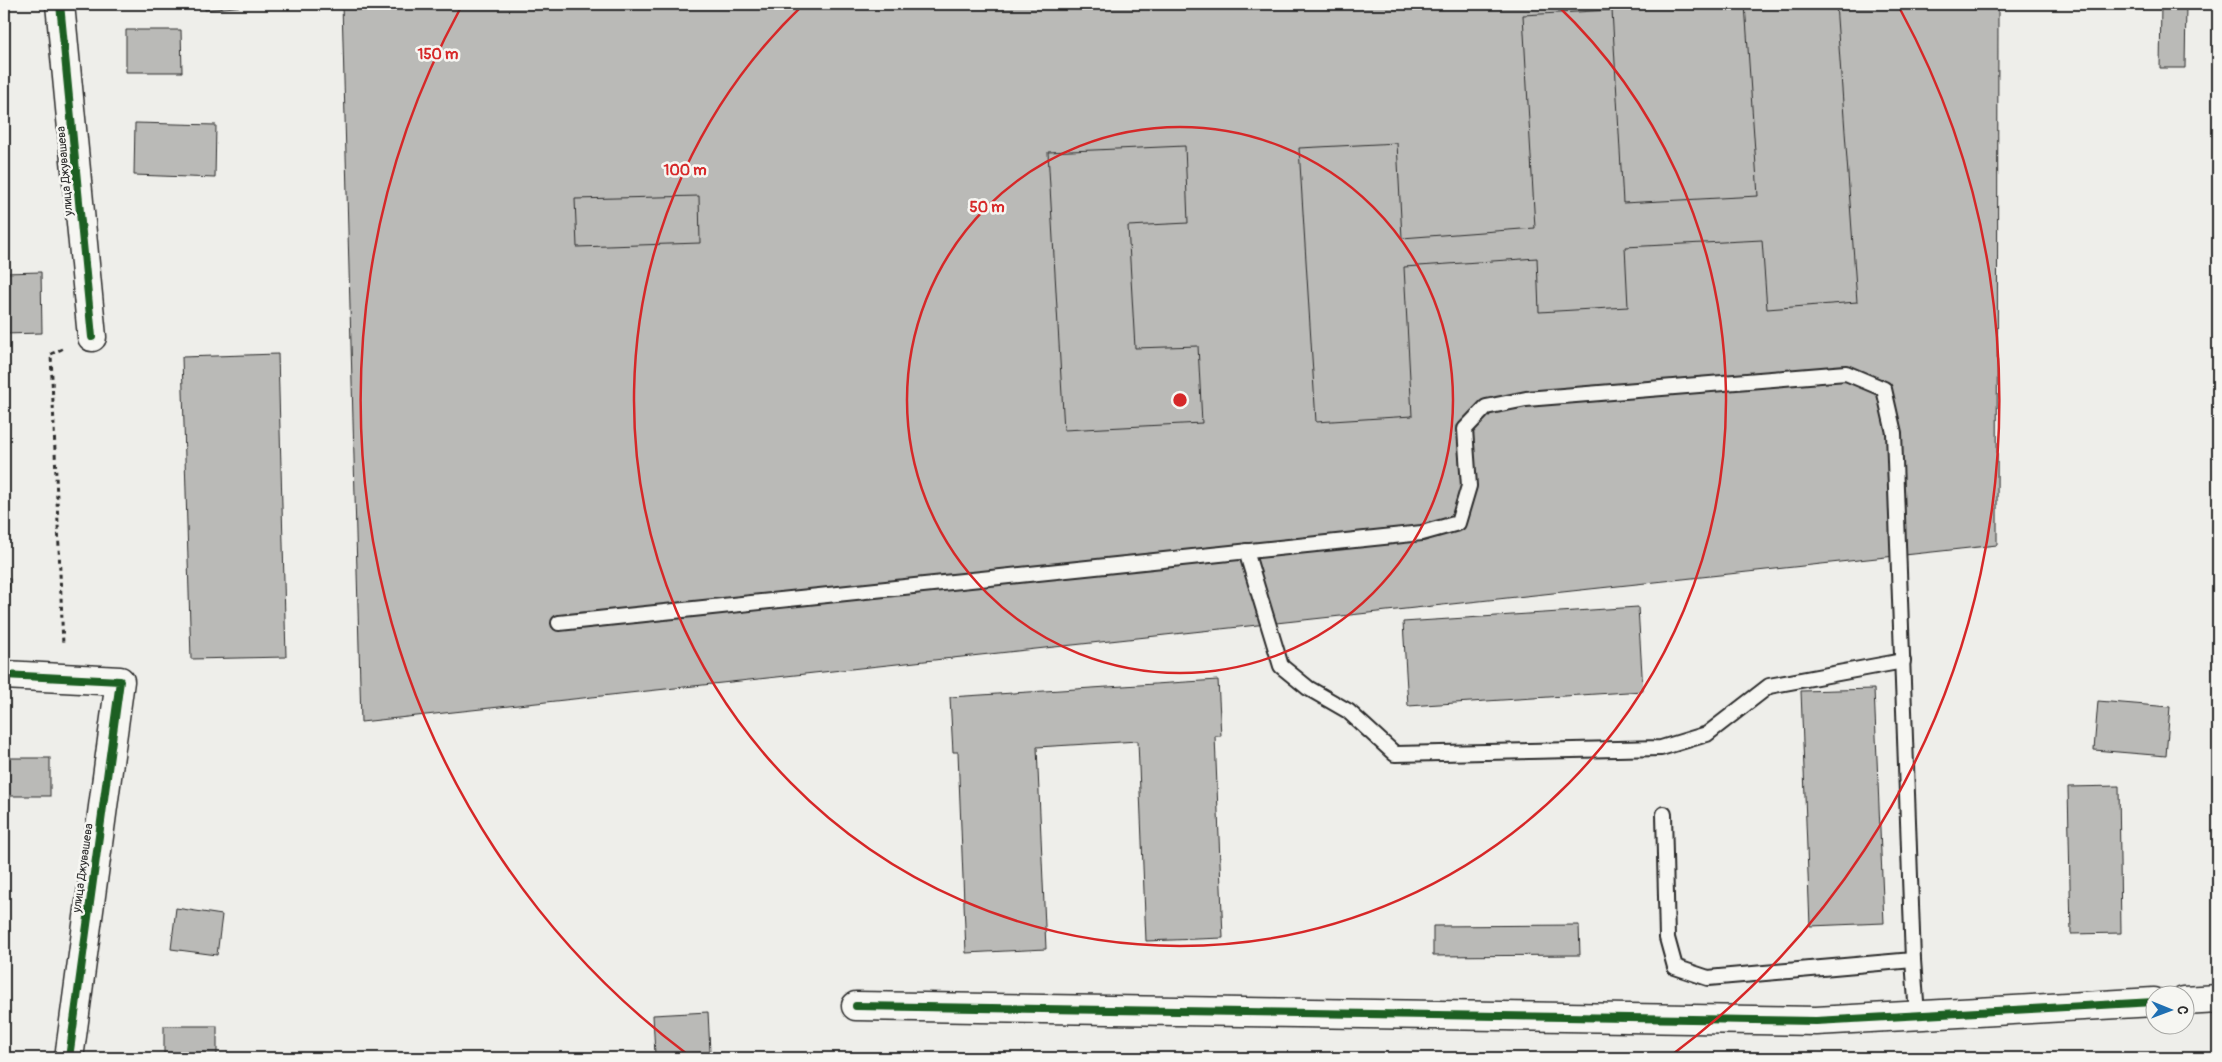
<svg xmlns="http://www.w3.org/2000/svg" width="2222" height="1062" font-family="Pangolin,sans-serif">
<rect width="100%" height="100%" fill="#eeeeea"/>
<filter id="ink" filterUnits="userSpaceOnUse"><feTurbulence type="fractalNoise" baseFrequency=".02" numOctaves="2"/><feDisplacementMap in="SourceGraphic" scale="10" xChannelSelector="R" yChannelSelector="G"/><feConvolveMatrix kernelMatrix="1 2 1 2 8 2 1 2 1" color-interpolation-filters="sRGB"/></filter>
<g filter="url(#ink)">
<g fill="#babab7" stroke="#2b2b2b">
<path d="M205,4H254V5L205,10Z"/>
<path d="M342,4H1998L1997,545L361,722Z"/>
<path d="M1745,4H1836L1857,302L1767,309L1762,240L1625,247L1628,307L1539,312L1537,258L1404,267L1412,416L1316,422L1299,148L1397,143L1402,238L1535,228L1523,15L1612,10L1623,203L1758,196Z"/>
<path d="M2161,4H2186L2185,68H2160Z"/>
<path d="M126,30H181L182,72H126Z"/>
<path d="M135,123L216,125L215,178L134,175Z"/>
<path d="M1185,146L1188,223L1128,226L1135,348L1198,346L1202,423L1064,430L1048,152Z"/>
<path d="M699,196L700,243L577,247L575,199Z"/>
<path d="M41,272L42,333L4,334V273Z"/>
<path d="M278,354L286,657L191,659L182,357Z"/>
<path d="M4,578L10,579L7,622L4,621Z"/>
<path d="M1638,607L1643,691L1408,706L1403,622Z"/>
<path d="M1218,680L1221,736H1215L1223,938L1146,941L1138,741L1037,747L1046,949L966,953L958,752H953L950,697Z"/>
<path d="M1874,689L1884,923L1810,926L1801,691Z"/>
<path d="M2098,701L2170,707L2166,756L2094,750Z"/>
<rect x="4" y="758" width="46" height="38"/>
<path d="M2119,786L2121,933L2071,934L2068,787Z"/>
<path d="M176,908L222,915L217,955L171,949Z"/>
<path d="M1579,925L1580,955L1433,956V926Z"/>
<path d="M708,1012L710,1052L655,1055L653,1015Z"/>
<rect x="164" y="1026" width="53" height="32"/>
</g>
<g fill="none" stroke-linecap="round" stroke-linejoin="round">
<defs>
<g id="service">
<path d="M1246,551L1281,666L1308,688L1348,711L1395,754L1661,748L1707,734L1769,686L1903,661"/>
<path d="M559,623L1422,533L1458,523L1469,486L1465,429L1486,407L1526,399L1846,373L1884,389L1894,433L1913,960L1917,1015"/>
<path d="M1664,814L1667,938L1675,967L1708,978L1913,960"/>
</g>
<g id="minor">
<path d="M60,4L92,337"/>
<path d="M4,675L120,681L69,1058"/>
<path d="M2184,1001L2218,999"/>
<path d="M856,1006L1816,1021L2154,1002"/>
</g>
</defs>
<use href="#service" stroke="#2b2b2b" stroke-width="18"/>
<use href="#minor" stroke="#2b2b2b" stroke-width="31"/>
<path stroke="#2b2b2b" stroke-width="3" stroke-dasharray="4 4" stroke-linecap="butt" d="M62,349L51,354L63,645"/>
<use href="#service" stroke="#f6f6f2" stroke-width="14"/>
<use href="#minor" stroke="#f6f6f2" stroke-width="28"/>
<defs>
<g id="cycleway">
<path d="M60,4L92,337"/>
<path d="M4,675L120,681L69,1058"/>
<path d="M856,1006L1816,1021L2154,1002"/>
</g>
</defs>
<use href="#cycleway" stroke="#f6f6f2" stroke-width="11"/>
<use href="#cycleway" stroke="#1b5e20" stroke-width="8"/>
</g>
</g>
<g fill="none" stroke="#d62828" stroke-width="2.5">
<circle cx="1180" cy="400" r="273"/>
<path d="M1556 4A546 546 0 1 1 804 4"/>
<path d="M687 1054A819 819 0 0 1 460 9M1900 9A819 819 0 0 1 1673 1054"/>
</g>
<g text-anchor="middle" dominant-baseline="central" stroke-width="5" stroke-linejoin="round" paint-order="stroke">
<g font-size="12" fill="#2b2b2b" stroke="#f6f6f2">
<text transform="translate(65 171) rotate(-95)">улица Джувашева</text>
<text transform="translate(83 868) rotate(-82)">улица Джувашева</text>
</g>
</g>
<circle cx="1180" cy="400" r="8" fill="#d62828" stroke="#f6f6f2" stroke-width="2.5"/>
<g font-size="15" text-anchor="middle" font-weight="bold" fill="#d62828" stroke="#f6f6f2" stroke-width="5" stroke-linejoin="round" paint-order="stroke">
<text x="438" y="59">150 m</text>
<text x="685" y="175">100 m</text>
<text x="987" y="212">50 m</text>
</g>
<rect width="2222" height="1062" fill="none" stroke="#f6f6f2" stroke-width="20"/>
<rect x="10" y="10" width="2202" height="1042" fill="none" stroke="#2b2b2b" stroke-width="2" filter="url(#ink)"/>
<g transform="translate(2170 1010) rotate(91)"><circle r="24" fill="#f6f6f2" stroke="#a5a5a2"/>
<path d="M0-4L9 19L0 12L-9 19Z" fill="#1f6fb2"/>
<text y="-8" font-size="14" font-weight="bold" text-anchor="middle" fill="#2b2b2b">С</text>
</g>
</svg>
